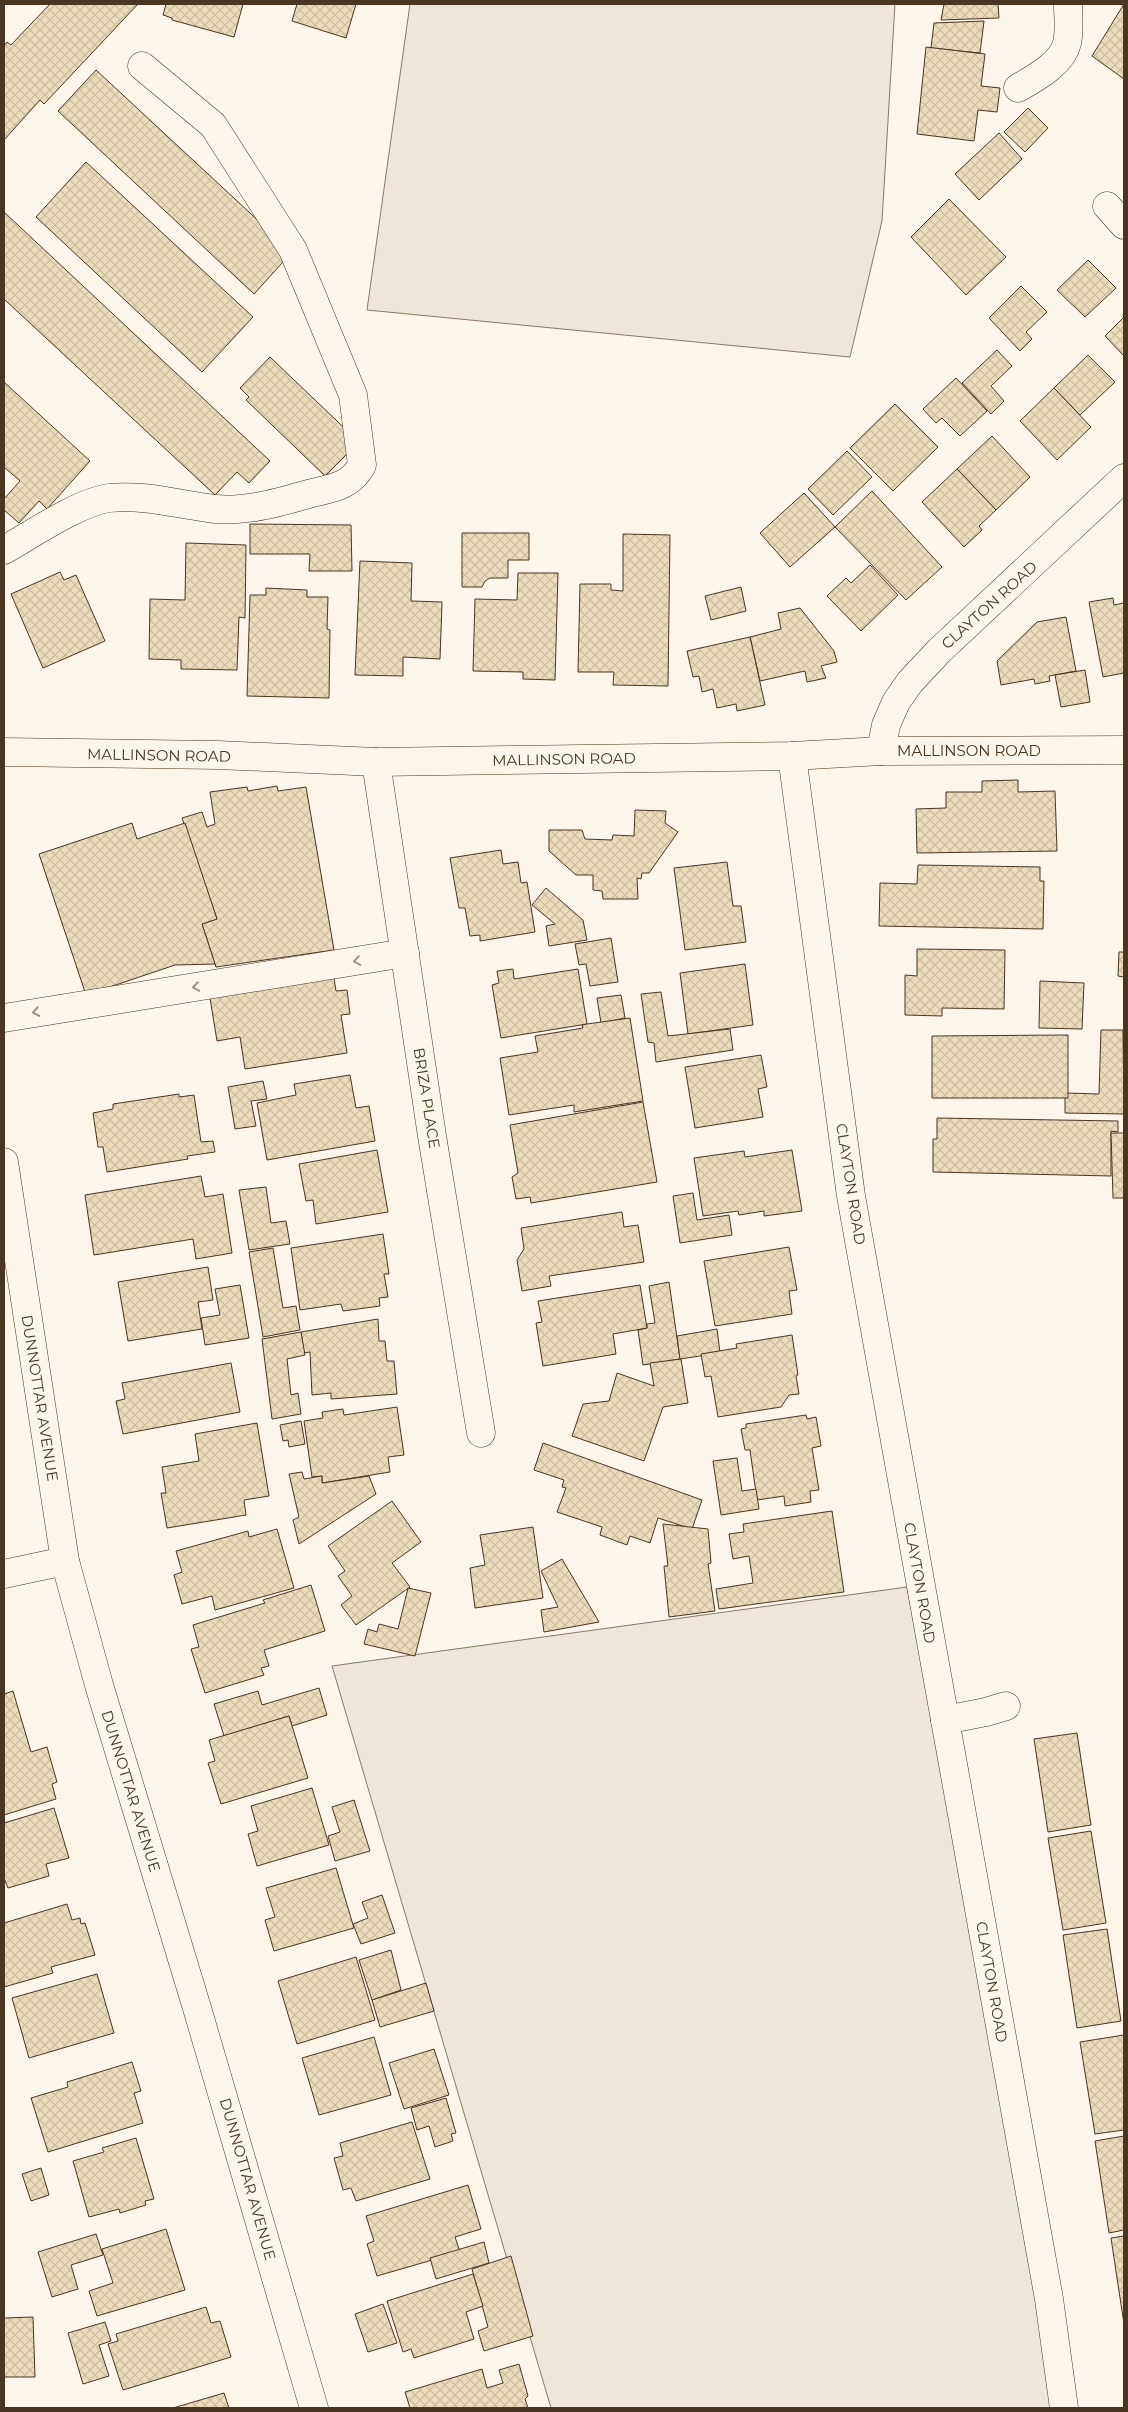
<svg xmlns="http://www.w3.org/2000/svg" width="1128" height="2412" font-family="Montserrat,sans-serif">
<defs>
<pattern id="building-cross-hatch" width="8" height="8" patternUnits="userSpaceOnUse" patternTransform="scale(1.25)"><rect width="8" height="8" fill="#ecdcbc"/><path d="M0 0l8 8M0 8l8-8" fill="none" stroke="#ccbda1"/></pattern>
</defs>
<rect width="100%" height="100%" fill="#fbf6e9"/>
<g fill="#ede6d9" stroke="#887966">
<path d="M410,4H895L882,221L850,357L367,310Z"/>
<path d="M907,1587L1067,2408H551L332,1666Z"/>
</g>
<g fill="url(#building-cross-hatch)" stroke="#4a3520">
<path d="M50,4H138L44,104L40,100L4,140V46L7,42L11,45Z"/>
<path d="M166,4H243L234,37L172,20V18L163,15Z"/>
<path d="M297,4H356L346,38L292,21Z"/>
<path d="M944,4H998L999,18L941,20Z"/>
<path d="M1124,4V79L1092,56Z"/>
<path d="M984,21L980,53L931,48L934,23Z"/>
<path d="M926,47L985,54L981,86L1000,88L997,112L978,110L974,141L917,134Z"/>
<path d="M96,70L292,252L254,294L58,111Z"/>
<path d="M1028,108L1048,128L1025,152L1004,132Z"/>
<path d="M999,133L1022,159L979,200L955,174Z"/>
<path d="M86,162L253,317L202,372L36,217Z"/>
<path d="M949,199L1006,257L966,295L911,237Z"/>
<path d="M4,212L270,461L249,483L237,472L215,495L4,299Z"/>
<path d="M1088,260L1116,288L1085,317L1057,290Z"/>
<path d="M1021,286L1047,312L1026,332L1032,339L1020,351L989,318Z"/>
<path d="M1124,317V356L1105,336Z"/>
<path d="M997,350L1012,366L991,386L1004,401L991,414L962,383Z"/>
<path d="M1088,355L1115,382L1080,415L1054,388Z"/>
<path d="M270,357L359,442L325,476L246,400L249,397L240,388Z"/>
<path d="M956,378L987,411L960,436L942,418L936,423L923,409Z"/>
<path d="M4,382L90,461L47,509L39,501L19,523L4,510V499L20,481L4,467Z"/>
<path d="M1054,388L1091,427L1057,460L1020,421Z"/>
<path d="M895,404L938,447L893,491L850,448Z"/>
<path d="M992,436L1030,477L996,510L957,469Z"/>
<path d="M847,451L872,477L833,515L808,489Z"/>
<path d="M957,469L996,510L979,526L982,530L964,547L922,502Z"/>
<path d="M872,491L942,567L906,600L835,527Z"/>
<path d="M804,493L835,527L790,567L760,533Z"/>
<path d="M250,524L351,525L352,571H309L310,554H250Z"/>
<path d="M462,533H529V560H508V578H490L485,581L482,587H462Z"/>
<path d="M623,534L670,535L668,686L613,685L614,672H578L580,584H611V590L623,591Z"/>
<path d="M186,543L246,545L245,618L239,617L237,670L181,669V660L149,659L150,599L185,600Z"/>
<path d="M360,561L412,563L411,601L442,602L440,659L403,657V676L355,675Z"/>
<path d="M870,565L898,595L861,631L827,596L846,578L851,583Z"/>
<path d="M60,572L64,580L76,575L105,641L43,668L11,594Z"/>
<path d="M518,573H558L555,680L523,679V672L473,671L475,599L517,600Z"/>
<path d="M741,587L746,611L711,620L705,596Z"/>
<path d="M266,588L307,590V597H328L327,629L330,630L329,698L247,696L250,595H266Z"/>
<path d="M1113,598L1114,605L1124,603V673L1103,677L1089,602Z"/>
<path d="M800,608L834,651L837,662L821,666L826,678L807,682L805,671L760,681L750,637L781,629L778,613Z"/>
<path d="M1066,617L1076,671L1049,676L1050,681L1035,684L1034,679L1001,685L997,661L1037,622Z"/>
<path d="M750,637L765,705L737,711L736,704L717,708L713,689L702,692L699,676L693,677L687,651Z"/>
<path d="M1085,670L1090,702L1061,707L1055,675Z"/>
<path d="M1018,780V792L1055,791L1057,851L917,853L916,809L946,808V792H982V781Z"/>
<path d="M277,786L278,791L306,787L334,950L216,967L202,924L217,919L182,818L202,812L207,827L215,824L210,792L247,787L248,791Z"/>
<path d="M635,810L666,811L665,823L678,832L649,873H642L641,879L637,878L638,899H603L602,891L593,890V875H576L549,851V830H582L585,839L612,840L613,835L634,836Z"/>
<path d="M132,823L137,839L185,823L217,919L202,924L215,964L175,965L86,995L39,854Z"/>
<path d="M501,850L503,864L518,862L521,883L527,882L535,932L480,941V935L470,936L465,908H459L450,858Z"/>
<path d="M727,862L733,906H741L746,942L685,950L674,868Z"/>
<path d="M918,865L1040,867V881H1044L1043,929L879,926L880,883L917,884Z"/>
<path d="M546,888L583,920L587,940L549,946L546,926L555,924L532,905Z"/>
<path d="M611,938L618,982L590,986L586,964L579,965L575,944Z"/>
<path d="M917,949L1005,950L1004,1009L942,1008V1016L905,1015V975L917,976Z"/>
<path d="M1119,952H1124V977L1118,976Z"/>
<path d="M745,964L753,1025L688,1034L680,973Z"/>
<path d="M513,969L514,979L578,969L587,1024L501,1038L492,985L499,983L497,971Z"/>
<path d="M334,978L336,991L347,990L350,1014L341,1015L347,1053L245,1069L240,1037L217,1041L210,998Z"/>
<path d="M1040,981L1084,983L1082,1029L1039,1028Z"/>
<path d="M661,992L668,1036L730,1029L733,1050L656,1062L654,1043L648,1042L641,994Z"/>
<path d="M621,995L625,1018L601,1023L597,998Z"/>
<path d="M630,1018L643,1101L574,1112V1105L509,1115L500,1058L538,1052L535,1036L583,1028L582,1025L587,1024Z"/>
<path d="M1101,1030H1123L1124,1114L1065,1113V1093L1099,1094Z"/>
<path d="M1068,1035V1098H932V1036Z"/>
<path d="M761,1055L767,1087L758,1089L763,1117L695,1128L685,1067Z"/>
<path d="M350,1075L356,1108L369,1106L375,1141L267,1160L257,1103L296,1095L294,1084Z"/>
<path d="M263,1081L267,1099L251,1101L256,1126L235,1129L228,1087Z"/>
<path d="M179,1094V1097L194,1095L201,1142L213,1141L215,1152L187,1156L188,1159L107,1172L103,1147H98L93,1113L113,1109V1104Z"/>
<path d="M643,1102L657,1182L531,1203L530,1197L516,1199L512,1177L518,1173L510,1125Z"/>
<path d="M937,1118L1118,1121V1132L1111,1131V1176L933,1172V1139H937Z"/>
<path d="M1111,1133H1124V1198H1113Z"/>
<path d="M377,1150L388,1212L316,1224L313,1200L306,1201L299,1164Z"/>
<path d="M792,1150L802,1211L764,1216V1211L739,1215L738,1211L703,1216L694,1158L744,1151L745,1157Z"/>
<path d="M201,1176L205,1197L223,1194L232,1253L196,1259L193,1239L94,1255L85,1195Z"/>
<path d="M266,1187L271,1223L286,1221L290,1244L249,1250L239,1190Z"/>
<path d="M693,1193L697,1220L729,1215L732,1235L680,1243L673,1196Z"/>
<path d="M622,1212L624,1227L638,1225L644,1262L549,1276L551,1286L522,1291L517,1260L524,1249L521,1228Z"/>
<path d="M383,1234L389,1274H384L388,1297L379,1298L380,1306L343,1311L341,1304L300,1310L291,1248Z"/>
<path d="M789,1247L797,1290L789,1291L792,1314L715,1326L704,1261Z"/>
<path d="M273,1248L283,1308L296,1306L300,1330L263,1337L249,1252Z"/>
<path d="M208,1267L213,1300L198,1302L202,1329L128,1341L118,1282Z"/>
<path d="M669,1282L680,1359L643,1365L638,1330L647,1328V1324L655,1323L649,1286Z"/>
<path d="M240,1285L249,1338L205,1345L201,1318L220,1315L215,1289Z"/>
<path d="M640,1285L647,1328L613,1334L616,1354L543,1366L536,1323L542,1322L538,1301Z"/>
<path d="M378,1319L379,1341H385L387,1361H394L397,1394L331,1399V1393L312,1395L310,1352L304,1353L301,1332Z"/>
<path d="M717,1329L720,1353L680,1359L677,1336Z"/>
<path d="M301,1332L305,1355L287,1359L291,1395L298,1393L301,1414L272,1419L262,1339Z"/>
<path d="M792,1335L798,1375L796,1376L799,1394L789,1395L781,1407L718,1417L711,1376L705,1377L701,1354L737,1348L736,1344Z"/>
<path d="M681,1359L688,1403L663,1407L644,1461L572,1436L583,1404L609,1401L617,1373L654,1386L650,1363Z"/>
<path d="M231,1363L240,1412L123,1434L116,1401L125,1399L122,1383Z"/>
<path d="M397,1407L404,1455L388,1457L390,1472L322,1483V1476L312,1477L304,1421L323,1418L322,1412L343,1409L344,1415Z"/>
<path d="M806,1415L807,1419L816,1417L821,1446L812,1448L819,1490L810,1491L811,1502L785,1506L784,1496L757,1500L750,1450H745L741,1429L746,1428V1424Z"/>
<path d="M301,1421L305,1444L289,1447L288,1440L283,1441L280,1425Z"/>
<path d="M257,1423L269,1496L244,1500L246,1515L167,1528L161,1493H166L162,1467L199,1461L195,1434Z"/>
<path d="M543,1443L702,1500L692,1529L658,1518L650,1543L630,1536L627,1545L600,1535L602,1527L557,1512L566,1488L562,1487L564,1480L534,1470Z"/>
<path d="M737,1458L742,1491L756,1489L759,1509L721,1515L713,1461Z"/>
<path d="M302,1472L304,1479L322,1476V1483L369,1476L376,1494L299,1544L293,1520L299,1517L289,1474Z"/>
<path d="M392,1501L421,1542L392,1563L410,1587L356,1625L341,1605L352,1596L338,1576L345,1571L328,1546Z"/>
<path d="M832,1511L844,1592L719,1609L716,1589L753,1583L749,1556L733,1559L729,1534L744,1532L743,1524Z"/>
<path d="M663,1524L708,1529L711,1563L708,1564L715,1611L669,1617L664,1566H668Z"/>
<path d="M533,1527L543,1598L475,1608L470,1568L485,1565L480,1535Z"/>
<path d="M277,1529L294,1588L215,1610L212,1596L182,1604L174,1575L182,1572L176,1551L248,1531L249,1537Z"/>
<path d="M562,1559L599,1622L544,1632L541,1610L558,1607L541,1571Z"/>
<path d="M311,1585L325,1631L264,1650L269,1666L261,1668L264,1675L205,1693L191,1649L199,1647L193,1625L265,1603L263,1600Z"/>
<path d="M408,1588L431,1593L415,1656L364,1644L368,1629L377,1632L379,1624L398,1629Z"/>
<path d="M319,1688L327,1715L292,1726L289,1716L224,1736L214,1704L258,1691L262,1705Z"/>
<path d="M13,1691L31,1752L47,1747L57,1782L52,1784L56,1799L4,1815V1694Z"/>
<path d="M289,1716L308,1778L221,1804L208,1763L215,1761L209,1740Z"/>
<path d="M1077,1733L1091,1825L1048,1832L1034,1739Z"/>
<path d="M312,1788L329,1845L257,1866L248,1834L258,1831L251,1806Z"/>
<path d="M354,1800L370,1851L335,1861L328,1836L340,1832L332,1807Z"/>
<path d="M54,1808L69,1858L46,1864L49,1876L8,1888L4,1878V1823Z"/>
<path d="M1091,1831L1106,1923L1063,1930L1048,1838Z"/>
<path d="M336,1868L354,1928L274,1951L265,1920L275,1917L266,1888Z"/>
<path d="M382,1895L395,1933L361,1944L353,1924L368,1918L362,1902Z"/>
<path d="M67,1904L72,1920L80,1918L81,1924L85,1923L95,1955L51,1967L53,1973L4,1987V1923Z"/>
<path d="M1107,1929L1121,2021L1077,2028L1063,1935Z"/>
<path d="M391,1950L401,1990L372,2000L359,1960Z"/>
<path d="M356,1957L375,2020L297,2044L278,1981Z"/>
<path d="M97,1974L114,2033L29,2058L12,1998Z"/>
<path d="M426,1983L434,2011L380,2027L372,2000Z"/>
<path d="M1124,2035V2130L1095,2134L1080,2042Z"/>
<path d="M374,2037L391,2095L319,2115L302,2058Z"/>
<path d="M434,2049L449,2095L404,2109L389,2063Z"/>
<path d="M132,2062L141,2091L134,2093L143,2123L48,2152L31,2098L68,2087L67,2082Z"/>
<path d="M446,2098L456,2133L451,2134L453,2141L435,2147L429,2126L417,2130L411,2108Z"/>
<path d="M412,2122L430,2179L356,2201L351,2188L343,2190L334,2158L343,2156L340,2143Z"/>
<path d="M1124,2136V2230L1109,2233L1095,2141Z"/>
<path d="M136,2138L154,2199L145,2201L146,2205L120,2213L119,2209L89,2217L73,2161L104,2152L102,2148Z"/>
<path d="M41,2168L49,2195L31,2201L22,2174Z"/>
<path d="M468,2185L481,2229L455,2237L460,2252L377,2276L367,2244L374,2241L366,2216Z"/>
<path d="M166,2229L185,2290L97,2316L89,2291L113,2283L102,2249Z"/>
<path d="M96,2234L103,2255L71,2265L78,2289L52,2297L38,2252Z"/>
<path d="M1124,2236V2324L1111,2238Z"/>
<path d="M484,2242L489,2263L436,2279L430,2258Z"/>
<path d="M511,2256L533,2336L484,2351L478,2331L488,2327L472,2269Z"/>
<path d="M473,2274L483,2306L466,2312L474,2339L414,2358L411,2349L403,2352L387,2301Z"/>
<path d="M383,2304L397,2343L368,2352L355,2314Z"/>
<path d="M206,2307L211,2323L220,2321L231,2357L123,2390L108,2344L118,2341L116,2334Z"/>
<path d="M33,2317L35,2377H4V2318Z"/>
<path d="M105,2322L111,2341L99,2345L109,2376L83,2384L68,2333Z"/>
<path d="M519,2364L528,2396L525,2399L528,2408H410L405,2392L482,2369L487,2388L503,2383L499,2370Z"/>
<path d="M224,2393L229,2408H173Z"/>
</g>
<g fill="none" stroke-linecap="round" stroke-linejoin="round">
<defs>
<g id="minor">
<path d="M1018,88C1035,78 1062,64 1067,43C1070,30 1068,17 1068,4"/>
<path d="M1107,206L1124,225"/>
<path d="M4,550C31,535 79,502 109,498C144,494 180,505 215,509C247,512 281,502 312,493C333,488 351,486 362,465L353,395L293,250L213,125L142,66"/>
<path d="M881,751L886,725L896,702L910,682L939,651L1124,478"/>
<path d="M4,752L218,755L376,762L792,756L881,751L1124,750"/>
<path d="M792,756L851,1196L1049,2299L1064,2408"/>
<path d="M376,762L432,1136L481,1433"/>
<path d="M4,1018L405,953"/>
<path d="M4,1162L65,1561L99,1685L197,2008L314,2408"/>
<path d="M4,1574L65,1561"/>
<path d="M945,1720L986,1712L1006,1706"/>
</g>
</defs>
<use href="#minor" stroke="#4a3520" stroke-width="29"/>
<use href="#minor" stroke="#fbf6e9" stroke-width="28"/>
</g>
<defs><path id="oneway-chevron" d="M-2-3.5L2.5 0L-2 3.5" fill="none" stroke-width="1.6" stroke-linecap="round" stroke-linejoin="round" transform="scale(1.25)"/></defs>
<g stroke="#a29684">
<use href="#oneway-chevron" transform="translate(357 961) rotate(171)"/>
<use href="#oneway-chevron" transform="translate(196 987) rotate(171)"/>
<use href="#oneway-chevron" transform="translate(36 1012) rotate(170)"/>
</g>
<g text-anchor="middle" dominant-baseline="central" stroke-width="4" stroke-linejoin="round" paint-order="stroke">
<g font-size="15" fill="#4a3520" stroke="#fbf6e9">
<text transform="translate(989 605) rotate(-42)">CLAYTON ROAD</text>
<text x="969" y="750">MALLINSON ROAD</text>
<text transform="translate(159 755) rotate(1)">MALLINSON ROAD</text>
<text transform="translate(564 759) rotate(-1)">MALLINSON ROAD</text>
<text transform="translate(427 1098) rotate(81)">BRIZA PLACE</text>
<text transform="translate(851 1184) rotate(81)">CLAYTON ROAD</text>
<text transform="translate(40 1398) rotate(81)">DUNNOTTAR AVENUE</text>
<text transform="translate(920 1583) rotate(80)">CLAYTON ROAD</text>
<text transform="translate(131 1791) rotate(73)">DUNNOTTAR AVENUE</text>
<text transform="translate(992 1982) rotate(80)">CLAYTON ROAD</text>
<text transform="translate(248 2179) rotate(74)">DUNNOTTAR AVENUE</text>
</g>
</g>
<rect width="1128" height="2412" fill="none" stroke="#4a3520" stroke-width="10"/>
</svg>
